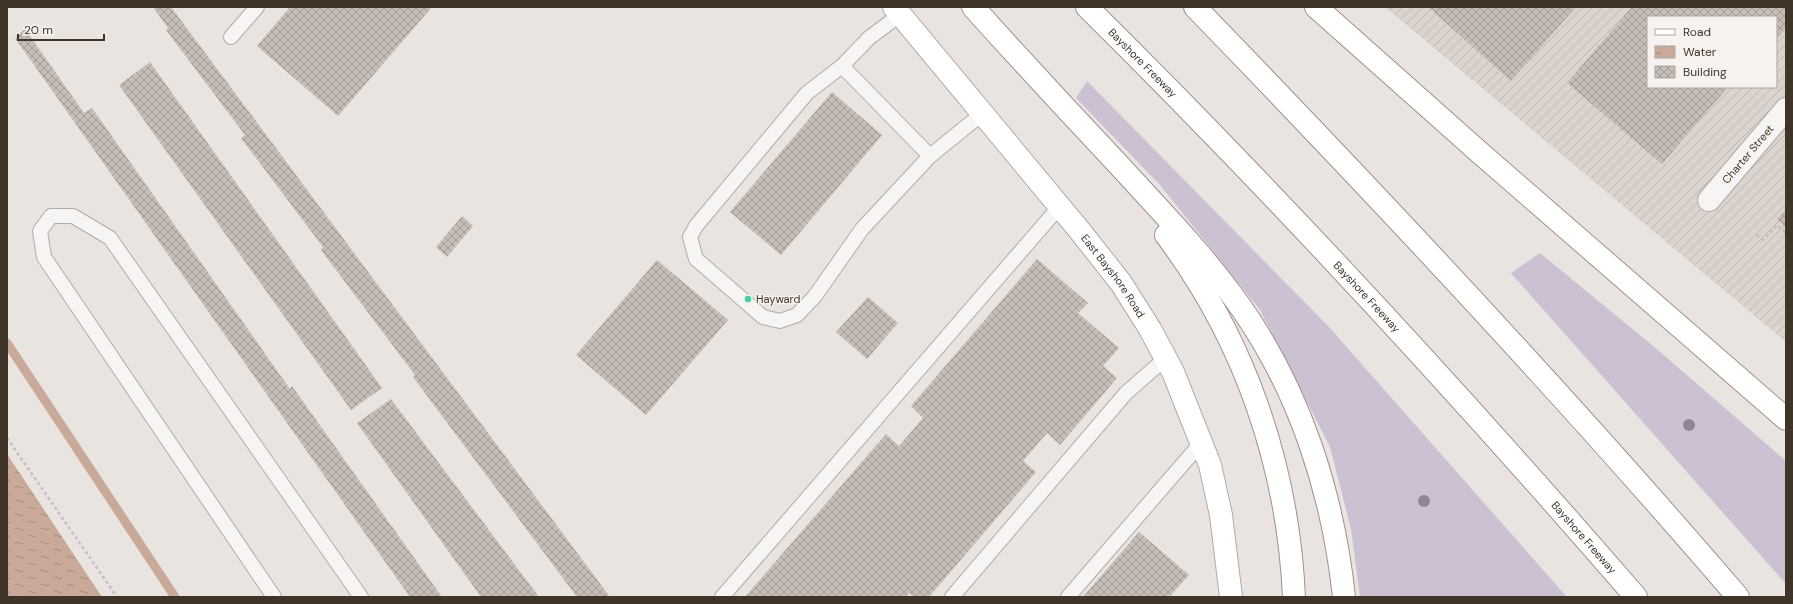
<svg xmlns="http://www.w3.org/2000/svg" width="1793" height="604" font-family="'DM Sans',sans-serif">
<defs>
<pattern id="industrial-furrows" width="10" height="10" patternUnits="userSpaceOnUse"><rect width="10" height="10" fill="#dbd3ce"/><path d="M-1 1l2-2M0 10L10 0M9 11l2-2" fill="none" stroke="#bdb6b1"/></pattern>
<pattern id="water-ripples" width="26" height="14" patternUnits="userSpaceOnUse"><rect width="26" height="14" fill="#c9aa9a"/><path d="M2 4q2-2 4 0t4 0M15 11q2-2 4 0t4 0" fill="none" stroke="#a58b7e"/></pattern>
<pattern id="building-cross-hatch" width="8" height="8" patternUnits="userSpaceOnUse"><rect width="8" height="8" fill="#c6bdb7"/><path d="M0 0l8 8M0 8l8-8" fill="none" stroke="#a29a95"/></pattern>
</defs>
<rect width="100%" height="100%" fill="#e9e4e0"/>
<path fill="url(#industrial-furrows)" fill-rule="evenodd" d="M1385,7H1786V342ZM1648,17H1776V87H1648Z"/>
<g fill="#cbc1d3">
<path d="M1087,81L1329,327L1567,597H1360L1351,529L1330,447L1260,310L1160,185L1076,98Z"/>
<path d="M1540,253L1658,350L1786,461V584L1511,273Z"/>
</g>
<path fill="url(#water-ripples)" d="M7,454L102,597H7Z"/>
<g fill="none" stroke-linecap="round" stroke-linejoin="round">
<path stroke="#c9aa9a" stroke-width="9" d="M7,343L175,597"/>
</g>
<g fill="url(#building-cross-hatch)">
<path d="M153,7H171L610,597H577L413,377L415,375L321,250L323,247L241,138L245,135L166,30L168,28Z"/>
<path d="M290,7H432L338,116L257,46Z"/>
<path d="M1428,7H1576L1511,81Z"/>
<path d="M1632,7H1786V28L1776,40V17H1648V87H1728L1662,164L1567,83Z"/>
<path d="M25,29L84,113L92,108L290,389L292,386L442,597H410L15,38Z"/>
<path d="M150,62L382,388L351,410L119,85Z"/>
<path d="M832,92L882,135L781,255L730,212Z"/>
<path d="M1786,209V227L1777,219Z"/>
<path d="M462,216L473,226L447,257L436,247Z"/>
<path d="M1037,259L1088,303L1078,313L1119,348L1103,366L1117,378L1060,445L1047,433L1023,461L1036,472L929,597H914L909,593L906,597H745L886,434L899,446L923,418L911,406Z"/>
<path d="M657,260L728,320L646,415L576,355Z"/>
<path d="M868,297L898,323L867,359L836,332Z"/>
<path d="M391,399L539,597H481L357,423Z"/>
<path d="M1139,532L1189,575L1170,596L1168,595L1166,597H1083Z"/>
</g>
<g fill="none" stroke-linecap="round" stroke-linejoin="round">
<defs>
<g id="lane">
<path d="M901,14L869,38L842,66L807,93L696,226L690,237L696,259L763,317L780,321L797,315L815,296L862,229L930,156L983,113"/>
<path d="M231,37L257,7"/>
<path d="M842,66L930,156"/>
<path d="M274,597L44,257L40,231L51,216H73L110,238L361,597"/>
<path d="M722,597L1060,206"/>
<path d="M952,597L1126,393L1166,358"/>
<path d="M1068,597L1201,443"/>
</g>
<g id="street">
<path id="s1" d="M1709,200L1786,109"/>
</g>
<g id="secondary">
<path id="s2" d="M894,7L1080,231L1121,283L1150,329L1173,372L1210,465L1221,515L1231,597"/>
</g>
<g id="highway">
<path d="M973,7C1020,59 1068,111 1116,162C1159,209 1203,254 1240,306C1300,391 1333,494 1344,597"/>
<path id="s3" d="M1087,7C1278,196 1460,394 1636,597"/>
<path d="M1195,7C1381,199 1564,394 1738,597"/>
<path d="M1316,7L1479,152L1786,419"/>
<path d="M1166,235C1245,340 1288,466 1294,597"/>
</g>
</defs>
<use href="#lane" stroke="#b3aba5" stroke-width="16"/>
<use href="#street" stroke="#b3aba5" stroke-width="24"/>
<use href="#secondary" stroke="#b3aba5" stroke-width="24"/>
<use href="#highway" stroke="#a09187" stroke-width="24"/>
<g stroke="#c4bfba" stroke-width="2.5" stroke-dasharray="3 3" stroke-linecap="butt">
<path d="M1757,235L1763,240L1777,225L1786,233"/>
<path d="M7,438L117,597"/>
</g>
<use href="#lane" stroke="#f7f5f3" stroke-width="14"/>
<use href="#street" stroke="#f7f5f3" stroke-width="22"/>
<use href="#secondary" stroke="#fff" stroke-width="22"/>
<use href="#highway" stroke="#fff" stroke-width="22"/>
</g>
<g fill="#948497">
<circle cx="1689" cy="425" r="6"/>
<circle cx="1424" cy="501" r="6"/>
</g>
<circle fill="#44cf9f" stroke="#f6f2ef" stroke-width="1.5" cx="748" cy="299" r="4"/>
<g text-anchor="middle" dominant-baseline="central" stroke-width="3" stroke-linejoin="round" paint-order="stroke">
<g font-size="11" fill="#403328" stroke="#f6f2ef">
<text stroke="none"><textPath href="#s3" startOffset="79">Bayshore Freeway</textPath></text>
<text stroke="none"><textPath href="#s1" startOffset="60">Charter Street</textPath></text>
<text stroke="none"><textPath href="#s2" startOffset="347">East Bayshore Road</textPath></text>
<text stroke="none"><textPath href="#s3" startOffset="403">Bayshore Freeway</textPath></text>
<text stroke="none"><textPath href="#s3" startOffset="727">Bayshore Freeway</textPath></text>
</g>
<g font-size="11" fill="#403328" stroke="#f6f2ef" text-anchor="start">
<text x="756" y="299">Hayward</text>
</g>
</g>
<rect width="1793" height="604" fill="none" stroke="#403328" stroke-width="16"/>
<rect x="1647" y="16" width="130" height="72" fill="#f6f2ef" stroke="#ada69f"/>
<rect x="1655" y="29" width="20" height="6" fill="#ffffff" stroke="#ada69f"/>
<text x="1683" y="36" font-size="12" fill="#403328">Road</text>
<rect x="1655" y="46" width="20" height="12" fill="url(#water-ripples)" stroke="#ada69f"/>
<text x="1683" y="56" font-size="12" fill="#403328">Water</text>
<rect x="1655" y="66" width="20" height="12" fill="url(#building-cross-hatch)" stroke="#ada69f"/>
<text x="1683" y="76" font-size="12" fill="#403328">Building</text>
<path d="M18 34v6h86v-6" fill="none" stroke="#403328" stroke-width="2"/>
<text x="24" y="34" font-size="12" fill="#403328" stroke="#f6f2ef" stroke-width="3" paint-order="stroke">20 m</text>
</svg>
